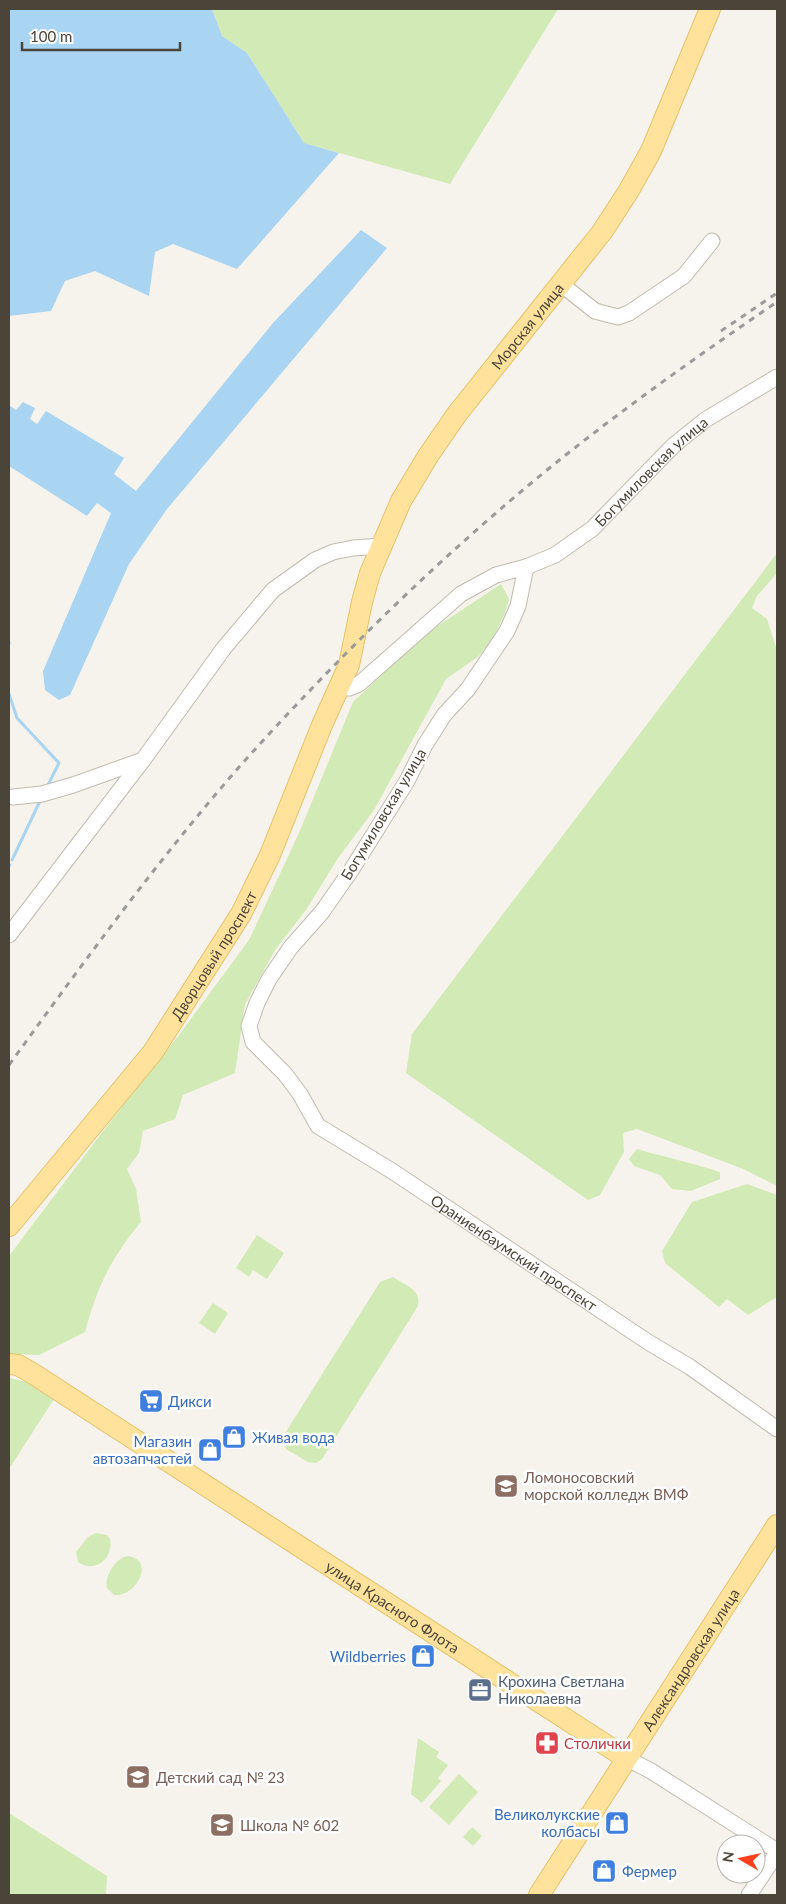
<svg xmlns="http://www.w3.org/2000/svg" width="786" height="1904" font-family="Lato,sans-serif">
<rect width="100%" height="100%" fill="#f6f3ec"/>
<g fill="#d2eab5">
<path d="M212,9H558L450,184L304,143L247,53L222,36Z"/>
<path d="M777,553V573L757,596L752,608L767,619L777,651V1186L741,1168L637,1129L623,1133L624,1152L600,1195L588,1200L406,1073L412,1034Z"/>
<path d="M501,584L509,599L505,613L493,639L479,656L446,679L374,810L338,858L306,910L275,950L245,1004L235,1073L183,1095L175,1119L143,1131L139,1153L127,1169L136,1189L141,1222C111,1258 97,1287 85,1332L39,1355L9,1354V1256L106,1127L179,1035L249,940L299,833L353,702L427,633Z"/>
<path d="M637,1149C665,1157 693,1163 720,1172V1179L691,1191L672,1189L660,1175L634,1166L629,1159Z"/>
<path d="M747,1184L777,1195V1297L748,1315L727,1299L719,1307L665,1263L662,1251L692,1202Z"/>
<path d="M257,1235L284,1253L267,1279L253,1270L249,1277L236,1268Z"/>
<path d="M393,1277C406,1286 421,1289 418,1306L322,1459L316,1463L308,1462L286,1449L284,1442V1435L380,1282Z"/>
<path d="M213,1303L228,1313L215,1334L199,1323Z"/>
<path d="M9,1378L27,1382L54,1399L9,1469Z"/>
<path d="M96,1533L107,1535L110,1539C114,1558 95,1574 78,1562L76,1552L88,1537Z"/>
<path d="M127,1556C156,1559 137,1597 114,1595L107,1588C104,1576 115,1559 127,1556Z"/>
<path d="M418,1738L439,1752L436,1757L448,1765L438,1778L441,1781L422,1803L411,1794Z"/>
<path d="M459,1774L478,1792L449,1825L429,1807Z"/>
<path d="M9,1813L107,1876L106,1895H9Z"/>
<path d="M472,1827L482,1836L473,1846L463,1837Z"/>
</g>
<g fill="#a9d4f2">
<path d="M9,9H212L222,36L247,53L304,143L339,153L237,269L173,244L155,252L149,296L95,271L65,281L51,311L9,316Z"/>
<path d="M361,230L387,248L167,509L129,564L70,695L59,700L45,690L43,671L111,513L97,503L87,516L9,466V405L16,410L23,402L35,408L30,419L37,424L46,411L124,458L114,474L136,491L273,323Z"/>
</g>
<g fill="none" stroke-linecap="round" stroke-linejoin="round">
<g stroke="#a9d4f2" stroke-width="3">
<path d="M9,642V644"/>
<path d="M9,694L17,718L59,763L47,787"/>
<path d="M12,860L40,801"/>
<path d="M9,866L10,865"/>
</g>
<defs>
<g id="minor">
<path d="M561,284L595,311L618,317L629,313L684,276L712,241"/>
<path id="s1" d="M526,567L518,606L507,631L468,689L444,715L425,745L407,781L352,869L322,912L291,947L269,979L257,1003L249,1026L253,1042L285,1074L300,1094L318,1126L392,1171L648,1342L690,1367L777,1429"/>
<path id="s2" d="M340,687L349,688L359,684L461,594L496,575L526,567L555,555L592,529L674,445L705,420L777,377"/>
<path d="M13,797L42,794L73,785L143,760"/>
<path d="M9,935L143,760L224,648L273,590L315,560L333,552L353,548L381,546"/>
<path d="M626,1758L651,1771L777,1851"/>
<path d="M749,1895L777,1853"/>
</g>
<g id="major">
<path id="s3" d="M9,1226L153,1052L241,914L270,855L322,725L349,665L362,602L370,573L401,501L428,456L457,414L602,232L628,192L651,151L710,9"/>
<path id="s4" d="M9,1364L18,1365L32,1373L626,1758"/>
<path id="s5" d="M539,1895L777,1525"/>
</g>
</defs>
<use href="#minor" stroke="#c2bbae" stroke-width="17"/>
<use href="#major" stroke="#e6c16a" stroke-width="22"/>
<use href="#minor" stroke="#fff" stroke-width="15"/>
<use href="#major" stroke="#ffe39c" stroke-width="20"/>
<g stroke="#9a9a9a" stroke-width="3" stroke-dasharray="6 6" stroke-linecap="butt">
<path d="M721,331L777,293"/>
<path d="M9,1065C83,963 157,861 240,766C335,660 437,560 547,470C621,410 699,355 777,302"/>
</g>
</g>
<defs>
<symbol id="supermarket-square" viewBox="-11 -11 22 22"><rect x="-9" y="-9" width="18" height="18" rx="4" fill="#3f7fe0" stroke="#fff"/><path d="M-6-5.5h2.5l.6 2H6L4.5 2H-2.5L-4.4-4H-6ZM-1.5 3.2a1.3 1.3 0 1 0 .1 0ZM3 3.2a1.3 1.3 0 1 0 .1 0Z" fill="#fff"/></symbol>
<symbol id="shop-square" viewBox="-11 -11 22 22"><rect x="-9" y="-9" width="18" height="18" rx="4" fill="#3f7fe0" stroke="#fff"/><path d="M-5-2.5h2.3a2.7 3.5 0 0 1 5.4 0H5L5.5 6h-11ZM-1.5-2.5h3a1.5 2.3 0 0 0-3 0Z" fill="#fff"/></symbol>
<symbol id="university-square" viewBox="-11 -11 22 22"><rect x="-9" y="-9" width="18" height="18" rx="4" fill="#8d6e63" stroke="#fff"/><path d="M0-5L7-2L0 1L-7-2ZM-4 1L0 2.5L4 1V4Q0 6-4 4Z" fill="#fff"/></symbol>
<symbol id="office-square" viewBox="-11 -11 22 22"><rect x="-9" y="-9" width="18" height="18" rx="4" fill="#5c6f8a" stroke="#fff"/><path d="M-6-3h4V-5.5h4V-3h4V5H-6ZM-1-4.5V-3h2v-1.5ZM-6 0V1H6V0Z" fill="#fff"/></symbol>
<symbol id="pharmacy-square" viewBox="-11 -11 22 22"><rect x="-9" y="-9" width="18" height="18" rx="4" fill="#e0444e" stroke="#fff"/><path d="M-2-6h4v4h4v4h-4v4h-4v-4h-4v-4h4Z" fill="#fff"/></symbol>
<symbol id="school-square" viewBox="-11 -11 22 22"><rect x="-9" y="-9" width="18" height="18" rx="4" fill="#8d6e63" stroke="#fff"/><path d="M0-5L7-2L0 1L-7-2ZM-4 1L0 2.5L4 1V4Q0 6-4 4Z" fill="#fff"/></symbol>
</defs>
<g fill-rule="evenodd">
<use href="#supermarket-square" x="137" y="1387" width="28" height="28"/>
<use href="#shop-square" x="220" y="1423" width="28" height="28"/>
<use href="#shop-square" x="196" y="1436" width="28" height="28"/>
<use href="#university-square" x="492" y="1472" width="28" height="28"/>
<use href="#shop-square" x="409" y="1642" width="28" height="28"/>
<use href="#office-square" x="466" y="1676" width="28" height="28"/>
<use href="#pharmacy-square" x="533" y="1729" width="28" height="28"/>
<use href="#school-square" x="124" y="1763" width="28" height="28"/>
<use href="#shop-square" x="603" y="1809" width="28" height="28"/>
<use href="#school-square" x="208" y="1811" width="28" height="28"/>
<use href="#shop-square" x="590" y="1857" width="28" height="28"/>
</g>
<g text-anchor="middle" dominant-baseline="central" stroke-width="5" stroke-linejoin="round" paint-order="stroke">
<g font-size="15" fill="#4b4439" stroke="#fff">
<text stroke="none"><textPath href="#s3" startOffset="1050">Морская улица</textPath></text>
<text stroke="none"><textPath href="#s2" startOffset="386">Богумиловская улица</textPath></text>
<text transform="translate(383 814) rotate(-59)">Богумиловская улица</text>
<text stroke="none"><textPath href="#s3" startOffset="340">Дворцовый проспект</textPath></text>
<text stroke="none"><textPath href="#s1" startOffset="898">Ораниенбаумский проспект</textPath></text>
<text stroke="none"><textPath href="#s4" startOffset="455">улица Красного Флота</textPath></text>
<text stroke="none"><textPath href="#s5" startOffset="280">Александровская улица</textPath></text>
</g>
<g font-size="15" fill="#366cbe" stroke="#fff" text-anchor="start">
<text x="168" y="1401">Дикси</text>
<text x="252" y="1437">Живая вода</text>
<text x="192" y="1441" text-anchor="end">Магазин<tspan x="192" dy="17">автозапчастей</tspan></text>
<text x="406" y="1656" text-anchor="end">Wildberries</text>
<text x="600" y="1814" text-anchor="end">Великолукские<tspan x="600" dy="17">колбасы</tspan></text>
<text x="622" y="1871">Фермер</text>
</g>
<g font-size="15" fill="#785e54" stroke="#fff" text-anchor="start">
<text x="524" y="1477">Ломоносовский<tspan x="524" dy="17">морской колледж ВМФ</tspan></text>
<text x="156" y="1777">Детский сад № 23</text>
<text x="240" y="1825">Школа № 602</text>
</g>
<g font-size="15" fill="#4e5e75" stroke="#fff" text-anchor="start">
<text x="498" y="1681">Крохина Светлана<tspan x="498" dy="17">Николаевна</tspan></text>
</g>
<g font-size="15" fill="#be3a42" stroke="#fff" text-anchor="start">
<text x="564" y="1743">Столички</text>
</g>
</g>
<rect width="786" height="1904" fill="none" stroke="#4b4439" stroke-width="20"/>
<g transform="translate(741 1859) rotate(279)"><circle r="24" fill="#ffffff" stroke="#b7b4b0"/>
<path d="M0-4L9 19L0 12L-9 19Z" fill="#fc3f1d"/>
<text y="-8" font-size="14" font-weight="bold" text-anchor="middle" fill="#4b4439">N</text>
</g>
<path d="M22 42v8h158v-8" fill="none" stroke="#4b4439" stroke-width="2.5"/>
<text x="30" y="42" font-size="15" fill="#4b4439" stroke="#ffffff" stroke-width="4" paint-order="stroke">100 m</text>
</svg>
